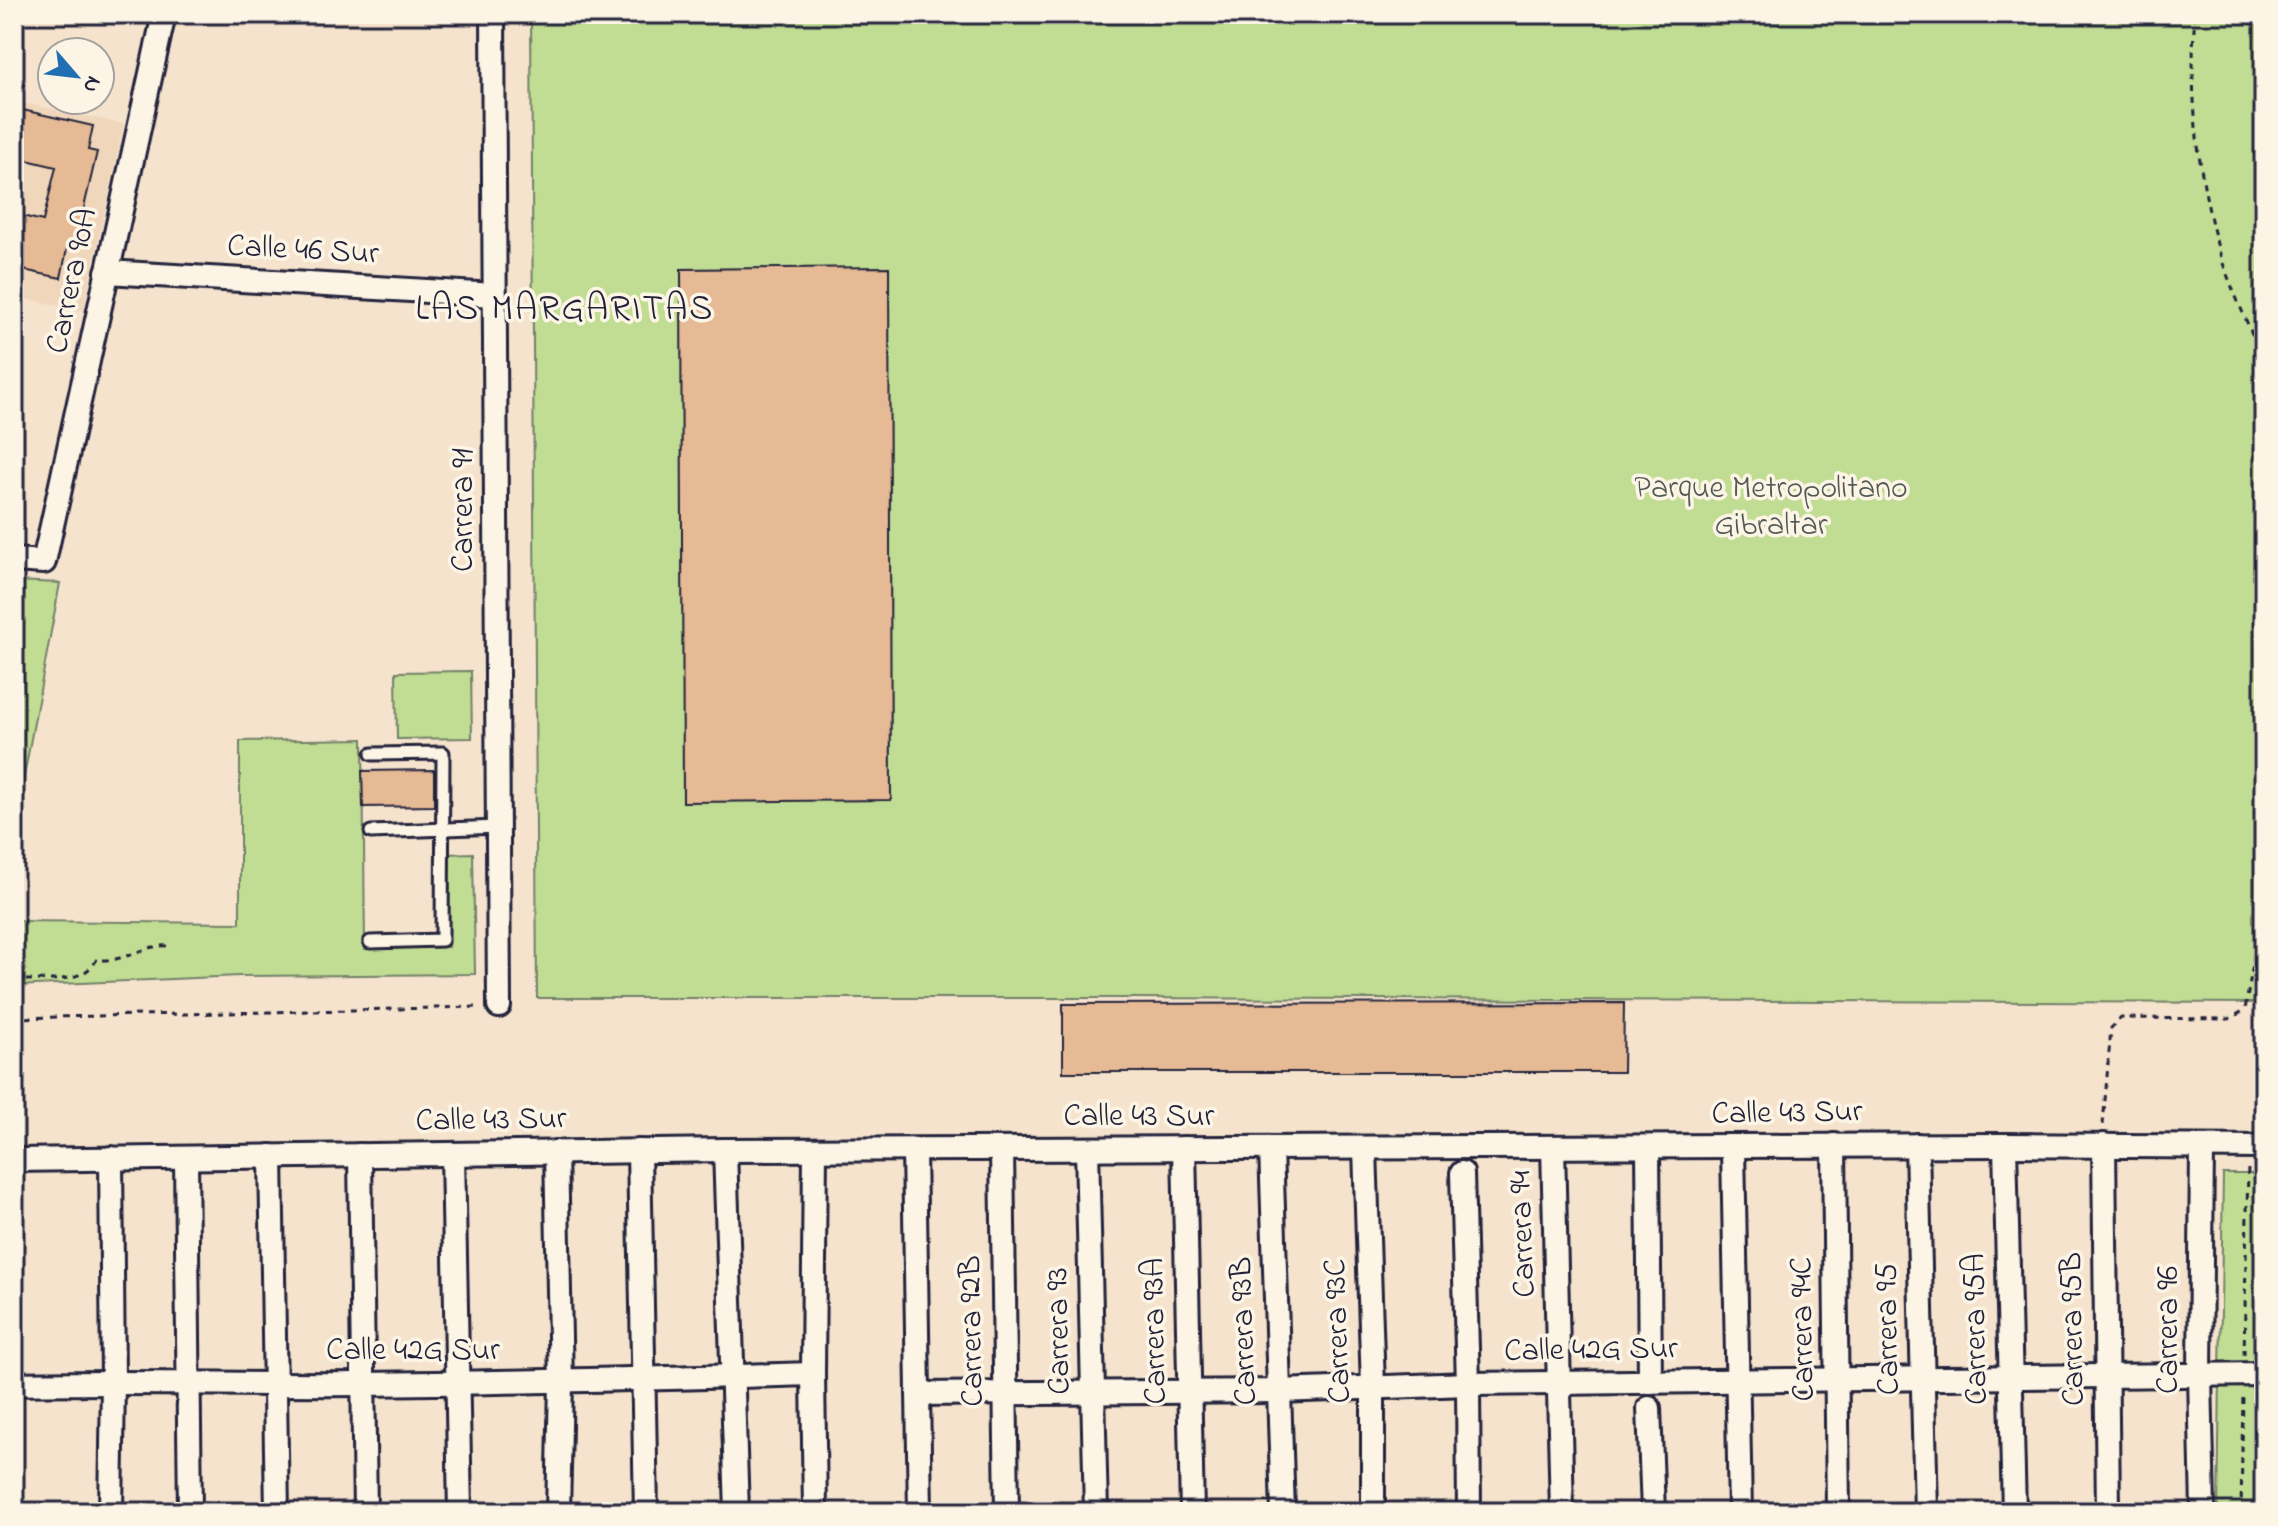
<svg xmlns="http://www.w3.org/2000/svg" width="2278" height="1526" font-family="'Indie Flower',sans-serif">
<rect width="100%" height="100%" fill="#f5e3cd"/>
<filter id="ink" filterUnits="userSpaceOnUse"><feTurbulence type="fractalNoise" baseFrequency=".0125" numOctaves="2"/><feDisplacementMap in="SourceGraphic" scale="16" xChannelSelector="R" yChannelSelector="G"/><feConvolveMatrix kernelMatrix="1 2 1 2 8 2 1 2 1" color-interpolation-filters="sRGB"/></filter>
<g filter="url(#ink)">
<path fill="#f0d7bc" d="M14,101L124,124L83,311L14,296Z"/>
<g fill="#c1dd94" stroke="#728068" stroke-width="2">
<path d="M531,14H2264V1003L1130,998H537Z"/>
<path d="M14,581L60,583L14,830Z"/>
<path d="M471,671L472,738L397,739L396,672Z"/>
<path d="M363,739L365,949L448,947L447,854L473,853L475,974L240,976L14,986V921L240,923V741Z"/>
<path d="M2223,1174H2264L2260,1512H2218Z"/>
</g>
<g fill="#e5ba95" stroke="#22223b" stroke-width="2">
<path d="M14,108L93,126L88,150L97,152L75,246L68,244L61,278L14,268V214L43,221L56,167L14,157Z"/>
<path d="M889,267L891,800L683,802L681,269Z"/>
<path d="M434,770V806L363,807L362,771Z"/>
<path d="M1624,1003L1623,1072H1063V1004Z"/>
</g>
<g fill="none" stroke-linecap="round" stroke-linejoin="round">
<defs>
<g id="service">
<path d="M371,832L498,827"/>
<path d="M370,942L442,940L443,753L372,754"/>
</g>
<g id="minor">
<path d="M493,14L499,1006"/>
<path d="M107,272L495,295"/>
<path d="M14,560L44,562L164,14"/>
<path d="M1834,1145L1838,1512"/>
<path d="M1917,1145L1926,1512"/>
<path d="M2005,1145L2014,1512"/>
<path d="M2104,1145L2108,1512"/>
<path d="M1553,1147L1562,1512"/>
<path d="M1648,1147L1650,1382"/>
<path d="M2202,1147L2200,1375L2203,1512"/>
<path d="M1184,1148L1192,1512"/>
<path d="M1271,1148L1283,1512"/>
<path d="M1733,1148L1740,1512"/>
<path d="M1002,1149L1007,1512"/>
<path d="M1087,1149L1096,1512"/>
<path d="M1365,1149L1373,1387V1512"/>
<path d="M725,1150L737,1512"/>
<path d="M815,1150L813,1374L815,1512"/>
<path d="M914,1150L920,1512"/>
<path d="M639,1151L646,1512"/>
<path d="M556,1152L561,1383L558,1512"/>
<path d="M453,1154L460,1512"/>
<path d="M360,1155L365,1512"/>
<path d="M271,1156L277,1512"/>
<path d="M186,1158L190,1512"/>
<path d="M14,1160L725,1150L2005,1145L2264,1147"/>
<path d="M1462,1173L1468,1384L1469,1512"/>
<path d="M14,1384C131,1381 248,1385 365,1384C514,1383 663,1378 813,1374"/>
<path d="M918,1394L1279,1391L1468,1384L2264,1374"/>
<path d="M1649,1408L1653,1512"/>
<path d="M111,1512L113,1382L111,1158"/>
</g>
</defs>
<use href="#service" stroke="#22223b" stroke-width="17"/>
<use href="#minor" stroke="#22223b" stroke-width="28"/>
<g stroke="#22223b" stroke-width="3" stroke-dasharray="6 6" stroke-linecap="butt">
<path d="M2195,14C2189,91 2197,169 2217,244C2228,284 2249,324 2264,363"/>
<path d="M14,759L19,748L18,580"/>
<path d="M14,980C41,979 83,986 97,959C121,965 143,944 167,946"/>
<path d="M14,1018L478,1007"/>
<path d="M2103,1125L2111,1028L2121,1018L2229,1019L2245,1010L2255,952L2264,922"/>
<path d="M2244,1355L2248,1166"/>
<path d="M2241,1512L2243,1394"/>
</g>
<use href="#service" stroke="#fcf5e5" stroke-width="11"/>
<use href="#minor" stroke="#fcf5e5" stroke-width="22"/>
</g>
</g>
<g text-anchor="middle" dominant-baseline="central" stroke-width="7" stroke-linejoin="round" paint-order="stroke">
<g font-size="32" fill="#22223b" stroke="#fcf5e5">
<text transform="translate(303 251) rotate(3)">Calle 46 Sur</text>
<text transform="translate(73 281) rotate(-78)">Carrera 90A</text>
<text transform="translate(464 510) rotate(-90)">Carrera 91</text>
<text transform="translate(1787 1114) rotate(-1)">Calle 43 Sur</text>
<text x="1139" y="1117">Calle 43 Sur</text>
<text transform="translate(491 1121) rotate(-1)">Calle 43 Sur</text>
<text transform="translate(1524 1234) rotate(-92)">Carrera 94</text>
<text transform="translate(1804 1329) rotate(-91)">Carrera 94C</text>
<text transform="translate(1889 1329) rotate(-91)">Carrera 95</text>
<text transform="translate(1977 1329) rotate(-91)">Carrera 95A</text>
<text transform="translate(2074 1329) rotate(-91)">Carrera 95B</text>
<text transform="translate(2169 1330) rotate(-90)">Carrera 96</text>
<text transform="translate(973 1331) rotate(-91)">Carrera 92B</text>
<text transform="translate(1060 1331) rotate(-91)">Carrera 93</text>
<text transform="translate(1156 1331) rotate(-91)">Carrera 93A</text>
<text transform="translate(1245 1331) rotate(-92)">Carrera 93B</text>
<text transform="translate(1339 1331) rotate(-92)">Carrera 93C</text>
<text x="413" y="1351">Calle 42G Sur</text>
<text transform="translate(1591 1351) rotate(-1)">Calle 42G Sur</text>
</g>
<g font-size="32" fill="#525a56" stroke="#fcf5e5">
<text x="1771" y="489">Parque Metropolitano<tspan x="1771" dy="37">Gibraltar</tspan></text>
</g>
<g font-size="36" letter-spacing="2" fill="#22223b" stroke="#fcf5e5">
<text x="565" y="310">LAS MARGARITAS</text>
</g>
</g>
<rect width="2278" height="1526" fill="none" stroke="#fcf5e5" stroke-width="48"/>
<rect x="24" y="24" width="2230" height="1478" fill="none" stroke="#22223b" stroke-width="3" filter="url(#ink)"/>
<g transform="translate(76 76) rotate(118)"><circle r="38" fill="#fcf5e5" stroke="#a5a1a1" stroke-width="2"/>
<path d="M0-6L14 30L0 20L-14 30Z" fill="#1f6fb2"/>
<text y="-12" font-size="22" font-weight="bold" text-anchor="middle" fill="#22223b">N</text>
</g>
</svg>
